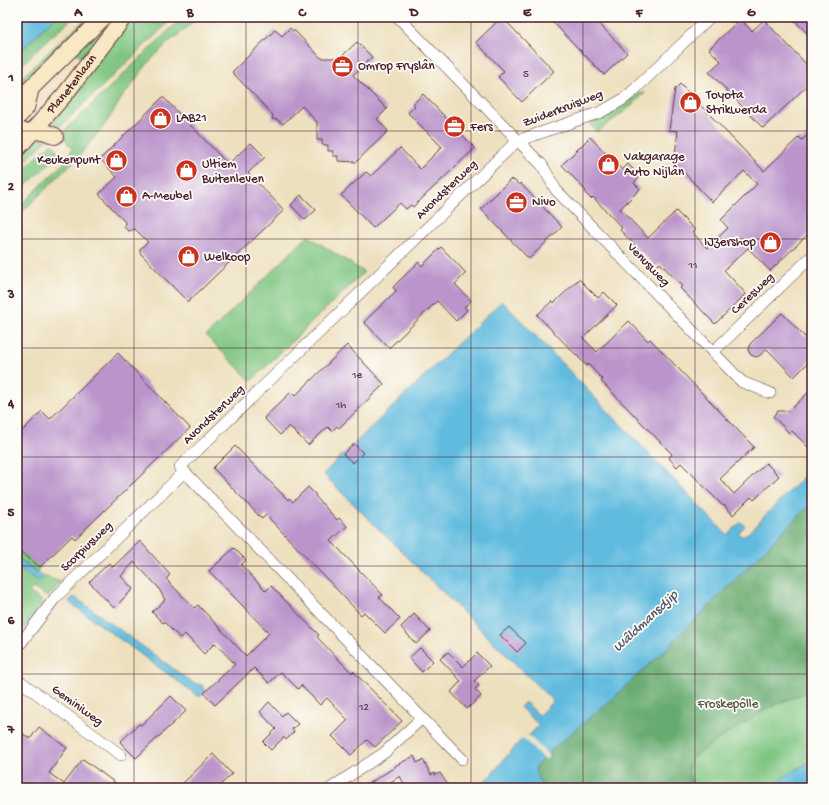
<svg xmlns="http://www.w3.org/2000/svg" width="829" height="805" font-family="'Gochi Hand',sans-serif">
<rect width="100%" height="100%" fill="#fdfcf7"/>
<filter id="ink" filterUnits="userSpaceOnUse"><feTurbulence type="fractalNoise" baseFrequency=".025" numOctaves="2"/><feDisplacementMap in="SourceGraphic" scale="8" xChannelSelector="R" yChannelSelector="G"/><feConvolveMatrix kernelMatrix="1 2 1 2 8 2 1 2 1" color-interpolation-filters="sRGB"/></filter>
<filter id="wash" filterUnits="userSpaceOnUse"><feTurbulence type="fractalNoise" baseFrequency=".012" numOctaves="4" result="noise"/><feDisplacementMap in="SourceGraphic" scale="16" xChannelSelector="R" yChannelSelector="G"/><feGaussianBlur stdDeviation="0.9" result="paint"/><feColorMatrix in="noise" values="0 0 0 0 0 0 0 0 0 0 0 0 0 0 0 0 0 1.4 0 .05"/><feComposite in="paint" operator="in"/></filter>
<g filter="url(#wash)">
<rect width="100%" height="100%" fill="#ede0be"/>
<g fill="#80c682" stroke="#657256">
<path d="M55,17H74L53,35L17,69V54Z"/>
<path d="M88,17H96L17,90V82L53,48Z"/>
<path d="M108,17H120L83,61L81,57L74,51Z"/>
<path d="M129,17H174L57,130L53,127L51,120Z"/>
<path d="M183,17H198L179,35L171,40L148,63L121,99L107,122L80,155L17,217V209L69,158L72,148L61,134Z"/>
<path d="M639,93H645L634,104L597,132L589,123C608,116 624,107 639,93Z"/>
<path d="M34,137L48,139L17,169V155Z"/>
<path d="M52,143L57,149L55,158L17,194V176Z"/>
<path d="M308,236L364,272L251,381L206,336Z"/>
<path d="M812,502V788H542Z"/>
<path d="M17,549L40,567L37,572L17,558Z"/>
<path d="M17,567L38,581L45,576L61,582L48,597L33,588L29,592L43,602L17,638Z"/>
</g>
<path fill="#68ab70" stroke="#59654e" d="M812,502V690L774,705L722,737L692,758C685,766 691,779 693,788H542L535,771L536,766L549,752L613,698L669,646Z"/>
<g fill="#61bbdf" stroke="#566d85">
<path d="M23,17H55L17,54V23Z"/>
<path d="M502,301L727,535L741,522L745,526L738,533L742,536L748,533L812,468V502L669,646L613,698L549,752L536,766L535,771L542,788H477L491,775L519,742L531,734L539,725L520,707L525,702L539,715L553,701L323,474Z"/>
<path d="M17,558L41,575L43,577L38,581L17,567Z"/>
<path d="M72,598H76L193,683L202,685L205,692L201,696H198L69,602Z"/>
<path d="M812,760V783L806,788H770L784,777Z"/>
</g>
<path fill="#ede0be" d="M527,734L549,756L545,760L522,737Z"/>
<g id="blocks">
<g fill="#ba94cb">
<path d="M502,17L554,71L522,102L498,77L504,71L476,42Z"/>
<path d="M548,17H593L627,53L604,75Z"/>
<path d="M791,17H812V38Z"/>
<path d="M740,19L752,31L764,20L812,70V81L763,128L709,72L721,61L709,49Z"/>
<path d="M290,28L293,31L294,30L321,58H340L357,42L372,57L353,75L387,109L377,119L388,131L356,162L338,161V156H333V151H328V145H322V140H317V122L302,106L283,124L278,120L272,119L273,115L232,72L275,30L282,36Z"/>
<path d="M680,84L764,171L799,137L802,140L812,131V241L807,235L770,271L748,248L724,270L746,294L715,324L680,288L682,286L660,263L656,267L620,230L622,228L593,197L591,199L585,193L586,191L562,165L590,137L622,170L628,164L640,176L634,183L640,189L620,209L648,238L676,211L695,230L692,232L707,248L728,228L721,220L757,184L744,171L712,202L674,162L678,131L669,130L675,89Z"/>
<path d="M423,94L475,148L413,207L411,205L406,209L400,203L373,228L341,195L366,172L371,176L400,148L420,169L442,147L408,113L415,106L413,104Z"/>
<path d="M163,97L228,164L251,143L265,157L248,173L284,210L188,302L140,253V249L148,242L135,229L128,231L124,227L125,222L99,194L117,177L100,159Z"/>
<path d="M511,179L513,181L514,180L519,185L520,183L562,227L529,259L481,209Z"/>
<path d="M301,195L316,210L305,220L291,205Z"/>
<path d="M441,247L466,273L455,284L471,301L464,307L467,310L456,321L437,301L389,348L364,322L396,291L393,287L399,281L419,262L422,266Z"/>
<path d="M579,279L598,298L604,292L617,305L583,338L597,352L629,321L648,341L650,339L754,447L720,479L734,494L766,463L779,476L754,500L751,497L733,515L724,505L723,506L681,463L677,467L669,458L672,454L601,381L603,380L588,364L587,366L537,315L552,301L554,303Z"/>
<path d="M782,313L805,337L812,330V359L794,377L767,349L759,356L756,357L751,355L748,350L750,344Z"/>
<path d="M347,345L384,384L339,428L337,426L332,431L328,427L308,445L289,426L280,435L264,418L291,392L295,396Z"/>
<path d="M118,353L190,428L75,539L72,536L40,567L17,549V436L42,411L50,419Z"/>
<path d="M812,389V451L792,431L789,433L773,416L778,411H789Z"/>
<path d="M354,444L363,453L353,463L343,454Z"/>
<path d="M235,446L288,500L289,498L293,502L308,487L316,495L315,496L337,520L339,518L347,526L331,541L383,595L379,597L400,619L385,633L364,612L361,615L266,515L262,519L213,468Z"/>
<path d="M140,541L170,575L166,579L194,608L198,605L246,656L269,633L209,571L234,548L246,560L241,565L266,591L271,586L319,635L317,637L337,658L352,673L353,671L402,721L375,747L367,740L351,755L332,736L348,720L327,698L320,705L301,685L298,689L281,672L269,683L254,668L215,705L204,693L235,664L215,643L204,654L185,634L180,638L164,622L163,623L152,612L165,600L158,587L134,562L121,576L133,589L114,608L89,582L109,563L113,567Z"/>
<path d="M414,614L430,631L416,644L401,627Z"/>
<path d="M509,627L526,643L517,652L500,635Z"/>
<path d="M420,648L433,661L422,672L409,658Z"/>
<path d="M448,652L463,667L477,653L490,666L474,681L479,686L475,689L481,696L467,709L451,692L461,681L440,659Z"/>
<path d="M171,696L186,711L136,758L120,742L139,724L141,725Z"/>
<path d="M269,702L282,716L286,712L298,724L292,729L294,732L286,740L284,737L271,750L263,742L276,729L260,712Z"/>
<path d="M39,727L67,748L49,773L64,784L83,759L122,788H17V729L30,739Z"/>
<path d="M213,754L232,774L217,788H178Z"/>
<path d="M414,756L417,763L423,760L431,775L434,773L435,775L440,773L450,788H406L400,776L381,788H362L395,767V766Z"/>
</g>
</g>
</g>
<g filter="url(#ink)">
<use href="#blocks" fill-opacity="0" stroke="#623c41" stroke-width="1"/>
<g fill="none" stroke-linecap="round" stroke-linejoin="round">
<defs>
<g id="minor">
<path d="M398,17L536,159L542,165L556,190L742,382L770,393"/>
<path d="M713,352L812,256"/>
<path d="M17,648L55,598L184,472"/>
<path d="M17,679L121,755"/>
<path d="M422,718L462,759"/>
<path d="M331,788L384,753L422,718L180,467L517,141L601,112L622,100L631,93L710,17"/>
</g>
<g id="secondary">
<path d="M17,102L103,17"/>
<path d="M17,118L26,108L30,92"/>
<path d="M17,127C23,136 33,130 42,131C47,132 51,134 55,136"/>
<path id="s1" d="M17,149L66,93L124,17"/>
</g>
</defs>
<use href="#minor" stroke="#623c41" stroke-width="12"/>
<use href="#secondary" stroke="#623c41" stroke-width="18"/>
<use href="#minor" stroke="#fff" stroke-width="11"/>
<use href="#secondary" stroke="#f8e8c3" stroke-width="16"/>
</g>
</g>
<path fill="none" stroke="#4a1f2b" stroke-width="1" stroke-opacity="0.55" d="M134,17V788M246,17V788M358,17V788M471,17V788M583,17V788M695,17V788M17,131H812M17,239H812M17,348H812M17,457H812M17,566H812M17,674H812"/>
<defs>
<symbol id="office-disc" viewBox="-11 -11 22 22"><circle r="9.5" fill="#c8321e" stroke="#fdfcf7"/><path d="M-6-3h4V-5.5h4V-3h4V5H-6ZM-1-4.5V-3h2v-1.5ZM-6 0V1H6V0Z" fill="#fff"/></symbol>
<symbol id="shop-disc" viewBox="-11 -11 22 22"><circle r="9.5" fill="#c8321e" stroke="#fdfcf7"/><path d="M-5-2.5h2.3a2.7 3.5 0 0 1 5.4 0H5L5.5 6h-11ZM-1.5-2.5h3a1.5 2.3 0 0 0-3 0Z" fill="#fff"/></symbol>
</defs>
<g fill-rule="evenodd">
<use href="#office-disc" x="330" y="54" width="25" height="25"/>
<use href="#shop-disc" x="678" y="90" width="25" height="25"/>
<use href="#shop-disc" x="148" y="106" width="25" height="25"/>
<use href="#office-disc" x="442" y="114" width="25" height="25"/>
<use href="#shop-disc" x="104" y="148" width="25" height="25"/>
<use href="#shop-disc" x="596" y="152" width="25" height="25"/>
<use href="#shop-disc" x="174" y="158" width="25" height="25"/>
<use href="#shop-disc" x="114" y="184" width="25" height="25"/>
<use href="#office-disc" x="504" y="190" width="25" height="25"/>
<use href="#shop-disc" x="758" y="230" width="25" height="25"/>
<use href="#shop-disc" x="176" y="244" width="25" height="25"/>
</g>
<g text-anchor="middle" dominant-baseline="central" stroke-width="3.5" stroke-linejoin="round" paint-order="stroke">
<g font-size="11" fill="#663c53">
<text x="526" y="75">5</text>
<text x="693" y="266">11</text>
<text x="357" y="376">1e</text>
<text x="341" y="406">1h</text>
<text x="364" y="708">12</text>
</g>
<g font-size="13" fill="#4a1f2b" stroke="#fdfcf7" text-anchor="start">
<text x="358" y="66">Omrop Fryslân</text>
<text x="706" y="95">Toyota<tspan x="706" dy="15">Strikwerda</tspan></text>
<text x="176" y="118">LAB21</text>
<text x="470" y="127">Fers</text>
<text x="624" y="157">Vakgarage<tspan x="624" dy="15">Auto Nijlân</tspan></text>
<text x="100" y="160" text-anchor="end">Keukenpunt</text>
<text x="202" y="164">Ultiem<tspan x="202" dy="15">Buitenleven</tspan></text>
<text x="142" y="196">A-Meubel</text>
<text x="532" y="202">Nivo</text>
<text x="756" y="242" text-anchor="end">IJzershop</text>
<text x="204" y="257">Welkoop</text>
</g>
<g font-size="13" fill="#4a1f2b" stroke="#fdfcf7">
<text stroke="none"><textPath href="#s1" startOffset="85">Planetenlaan</textPath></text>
<text transform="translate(563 109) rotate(-21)">Zuiderkruisweg</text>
<text transform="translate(447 190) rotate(-44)">Avondsterweg</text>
<text transform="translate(648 265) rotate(46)">Venusweg</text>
<text transform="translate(753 294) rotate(-44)">Ceresweg</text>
<text transform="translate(214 415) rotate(-44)">Avondsterweg</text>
<text transform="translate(87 547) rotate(-44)">Scorpiusweg</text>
<text transform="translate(77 706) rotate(36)">Geminiweg</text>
</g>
<g font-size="13" fill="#5d5949" stroke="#fdfcf7">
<text x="728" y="704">Froskepôlle</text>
</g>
<g font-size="14" font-style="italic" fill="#52566a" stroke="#fdfcf7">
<text transform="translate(646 622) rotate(-43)">Wâldmansdjip</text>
</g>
</g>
<rect width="829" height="805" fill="none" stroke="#fdfcf7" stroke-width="44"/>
<rect x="22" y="22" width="785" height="761" fill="none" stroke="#4a1f2b" stroke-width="1.5"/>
<g font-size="13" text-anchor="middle" font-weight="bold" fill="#4a1f2b">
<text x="78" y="16">A</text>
<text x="190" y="16">B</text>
<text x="302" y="16">C</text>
<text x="414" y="16">D</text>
<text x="527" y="16">E</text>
<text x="639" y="16">F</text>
<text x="751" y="16">G</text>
<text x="11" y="81">1</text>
<text x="11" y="190">2</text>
<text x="11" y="298">3</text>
<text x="11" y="407">4</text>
<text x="11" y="516">5</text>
<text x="11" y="624">6</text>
<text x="11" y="733">7</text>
</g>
</svg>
